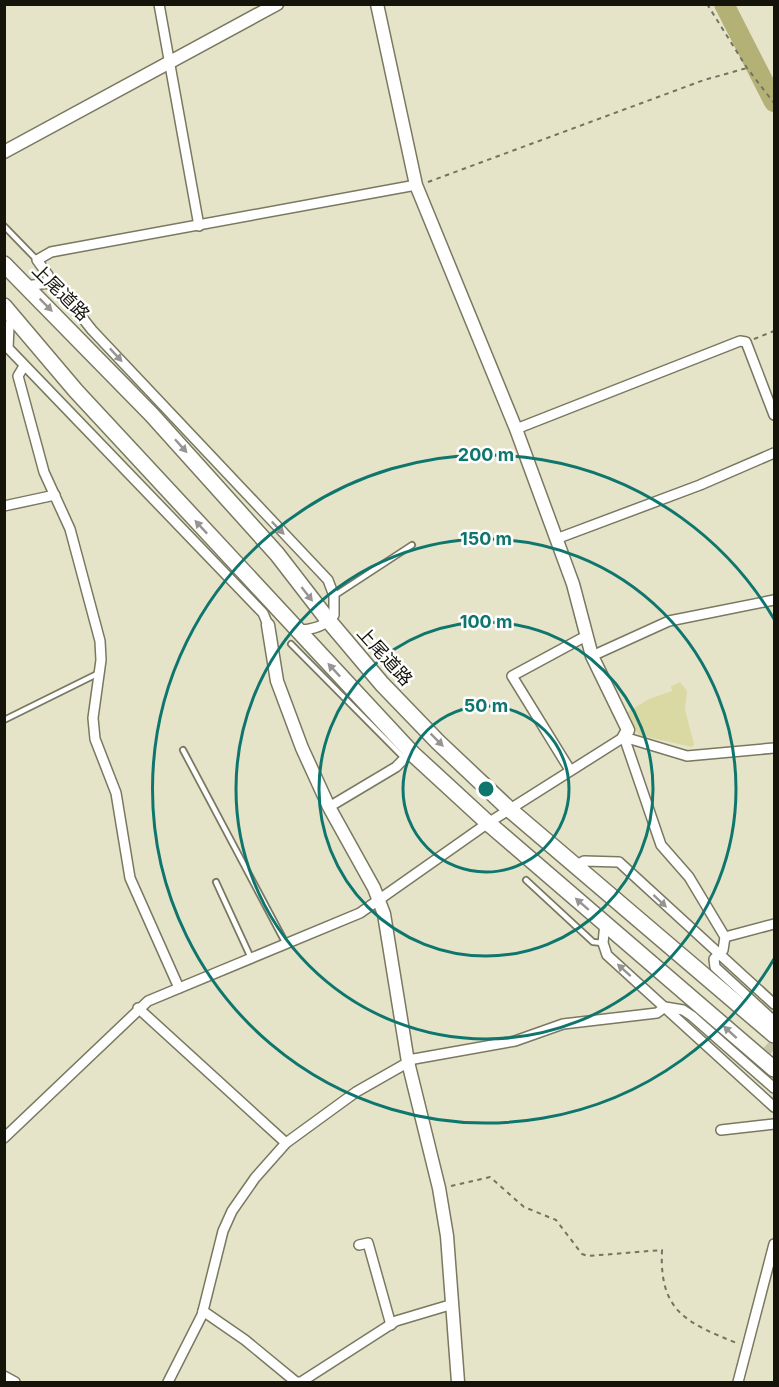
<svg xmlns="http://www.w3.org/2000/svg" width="779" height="1387" font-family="Inter,'Noto Sans JP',sans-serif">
<rect width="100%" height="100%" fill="#e5e4c9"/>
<path fill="#dad9a4" d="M680,682L687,691L685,710L694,744L692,747L639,735L626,713L649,699L672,691L671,686Z"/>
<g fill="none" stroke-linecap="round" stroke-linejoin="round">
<path stroke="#b3b176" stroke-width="20" d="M724,4L774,102"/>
<path stroke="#c6c5ac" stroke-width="9" stroke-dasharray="9 4.5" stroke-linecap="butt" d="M758,1061L774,1043"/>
<defs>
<g id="service">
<path d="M4,226L37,260"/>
<path d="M334,596L412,545"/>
<path d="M291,644L402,756L406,757"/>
<path d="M4,720L99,673"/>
<path d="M183,750L286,944"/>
<path d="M526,880L593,942L603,943"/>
<path d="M216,882L251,958"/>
</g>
<g id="minor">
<path d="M159,4L199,226"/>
<path d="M48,283V275L37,260L51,252L416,185"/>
<path d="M26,286L48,283L62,292L92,330L328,580L334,596V615C325,627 311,630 297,630"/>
<path d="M13,317L9,327L8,348L263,613L268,625"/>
<path d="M24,366L18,376L44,472L70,529L100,641L101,660L93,718L95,739L116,793L130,878L179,988"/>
<path d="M516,429L740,341L746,342L774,415"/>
<path d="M4,506L55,495"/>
<path d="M556,539L700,485L774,453"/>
<path d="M592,656L669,621L774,600"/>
<path d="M624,737L661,845L689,877L725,937L723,950L714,959L715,967L774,1021"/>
<path d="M570,770L512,676L586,636"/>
<path d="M329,807L396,767L406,757"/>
<path d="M577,865L584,861L619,862L774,1004"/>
<path d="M605,923L603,943L607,955L774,1107"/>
<path d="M725,937L774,924"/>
<path d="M138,1008L286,1143"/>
<path d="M721,1130L774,1124"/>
<path d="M4,1138L148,1001L360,913L488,823L624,737L687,756L774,748"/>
<path d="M359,1245L368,1243L391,1325"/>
<path d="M203,1311L245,1340L296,1382H301L396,1321L453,1304"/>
<path d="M4,1376L15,1382"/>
<path d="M168,1382L202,1315L223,1231L232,1211L255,1178L286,1143L356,1092L414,1059L515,1041L563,1024L657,1013L665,1007L683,1010L692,1016L774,1088"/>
<path d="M738,1382L774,1244"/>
</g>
<g id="tertiary">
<path d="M377,4L416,185L516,429L573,584L592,656L628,730L624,737"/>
<path d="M4,152L277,4"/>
<path d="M268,625L277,681L302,748L329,807L374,888L384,914L408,1062L439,1188L447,1236L458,1382"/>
</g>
<g id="trunk">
<path d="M4,264L152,415L277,554L328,620L382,684L438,742L509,809L774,1035"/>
<path d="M4,306L76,391L413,754L488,823L774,1069"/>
</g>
</defs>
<use href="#service" stroke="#797860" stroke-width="8"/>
<use href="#minor" stroke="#797860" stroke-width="12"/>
<use href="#tertiary" stroke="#797860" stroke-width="15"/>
<use href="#trunk" stroke="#797860" stroke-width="18"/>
<g stroke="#747362" stroke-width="2" stroke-dasharray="4.5 4.5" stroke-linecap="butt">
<path d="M707,4L747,68L774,103"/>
<path d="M428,182L704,80L747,68"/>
<path d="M754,339L774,331"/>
<path d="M451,1186L490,1177L524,1207L556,1220L582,1254L588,1256L662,1250C659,1312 687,1323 739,1344"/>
</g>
<use href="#service" stroke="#fff" stroke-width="4.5"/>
<use href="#minor" stroke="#fff" stroke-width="9"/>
<use href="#tertiary" stroke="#fff" stroke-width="12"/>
<use href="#trunk" stroke="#fff" stroke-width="15"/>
</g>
<defs><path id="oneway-solid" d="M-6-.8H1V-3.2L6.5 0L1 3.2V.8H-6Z" transform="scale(1.5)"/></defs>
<g fill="#969591">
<use href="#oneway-solid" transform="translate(46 305) rotate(45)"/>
<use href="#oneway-solid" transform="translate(116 355) rotate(47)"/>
<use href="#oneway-solid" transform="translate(181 446) rotate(48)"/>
<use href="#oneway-solid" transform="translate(201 527) rotate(-133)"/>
<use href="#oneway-solid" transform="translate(278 528) rotate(46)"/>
<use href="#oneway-solid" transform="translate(307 594) rotate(52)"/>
<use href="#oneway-solid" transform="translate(334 670) rotate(-133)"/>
<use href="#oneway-solid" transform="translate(437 740) rotate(45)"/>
<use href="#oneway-solid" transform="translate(660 901) rotate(43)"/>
<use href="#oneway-solid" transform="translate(582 904) rotate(-139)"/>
<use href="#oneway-solid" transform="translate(624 970) rotate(-138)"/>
<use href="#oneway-solid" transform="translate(730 1032) rotate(-138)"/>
</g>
<g fill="none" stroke="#0f766e" stroke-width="3">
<circle cx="486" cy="789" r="83"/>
<circle cx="486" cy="789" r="167"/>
<circle cx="486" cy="789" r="250"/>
<path d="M774 959A334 334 0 1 1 774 619"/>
</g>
<g text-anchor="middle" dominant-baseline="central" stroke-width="5" stroke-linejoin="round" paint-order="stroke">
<g font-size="18" fill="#15140b" stroke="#fff">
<text transform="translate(61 292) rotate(45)">上尾道路</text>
<text transform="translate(385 656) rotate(48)">上尾道路</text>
</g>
</g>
<circle cx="486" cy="789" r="9" fill="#0f766e" stroke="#fff" stroke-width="3"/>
<g font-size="18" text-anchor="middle" font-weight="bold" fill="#0f766e" stroke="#fff" stroke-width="5" stroke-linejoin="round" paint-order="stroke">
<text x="486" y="461">200 m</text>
<text x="486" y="545">150 m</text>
<text x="486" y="628">100 m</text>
<text x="486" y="712">50 m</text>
</g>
<rect width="779" height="1387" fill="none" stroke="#15140b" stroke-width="12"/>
</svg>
